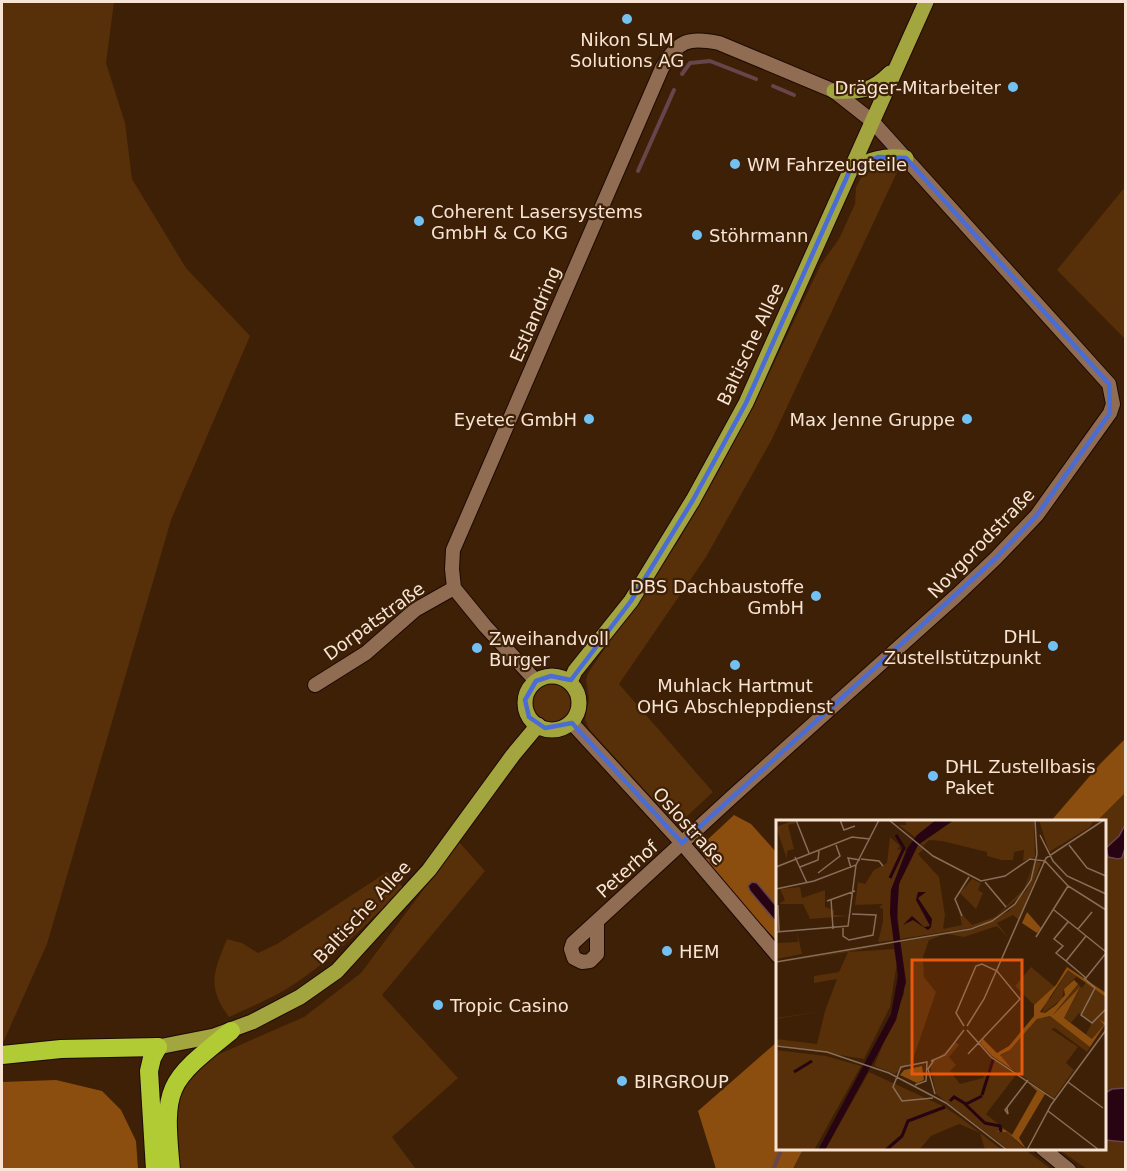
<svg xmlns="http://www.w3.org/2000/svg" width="1127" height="1171" font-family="'DejaVu Sans',sans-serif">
<rect width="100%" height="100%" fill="#3d2005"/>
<g fill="#572f09">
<path d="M2,2H114L106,63L125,123L132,179L186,268L250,336L171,520L47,944L2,1045Z"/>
<path d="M891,162L900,166L771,441L706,557L619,684L713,792L685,818H670L589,729L585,719L589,699L586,680L588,673L679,540L718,472L764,384L821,264L839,239L855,204L856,187L864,172L871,165Z"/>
<path d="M1125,187V339L1057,270Z"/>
<circle cx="553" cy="701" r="21"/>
<path d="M1125,793V1169H1087L1058,1149L1104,1148V822L1097,821Z"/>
<path d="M459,842L485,871L382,995L458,1078L392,1137L416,1169H180L175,1101L201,1062L304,1017L361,973Z"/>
<path d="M387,872L404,888C371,919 340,952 303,978C280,995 255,1005 229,1017C206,986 214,971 227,939L242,943L258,953L277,944Z"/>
<path d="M803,1148L1024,1149L1051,1169L793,1170Z"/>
</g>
<g fill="#8b4e0e">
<path d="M1125,739V793L1097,821H1051L1101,763Z"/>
<path d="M734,815L751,824L777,853V941L741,903L704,857L705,842Z"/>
<path d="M777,1042L778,1148L803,1149L793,1169H716L698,1111Z"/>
<path d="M56,1080L102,1091L121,1110L136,1141L138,1169H2V1082Z"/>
</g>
<g fill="#280312" stroke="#66464c" stroke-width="1.5">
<path d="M1125,825V848L1122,858L1118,859L1108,857L1106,848L1119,836Z"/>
<path d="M752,882L757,883L777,907V923L750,891L748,886Z"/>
<path d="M1125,1088V1142L1105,1140V1093L1112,1089Z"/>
</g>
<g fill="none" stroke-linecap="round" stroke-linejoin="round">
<g stroke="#66464c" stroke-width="4">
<path d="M682,74L690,63L710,61L756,79"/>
<path d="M773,86L794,95"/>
<path d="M638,171L674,90"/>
<path d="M773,1170L782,1148"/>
</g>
<defs>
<g id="minor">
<path d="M536,681L485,626L454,588L452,569L453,550L662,68C678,40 688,37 719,43L834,91L872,121L1109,384L1113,404L1110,413L1037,515L996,558L956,596L733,796L597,921L573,943L571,949L574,958L582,962L590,961L597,954V921"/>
<path d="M315,685L366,653L415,610L454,588"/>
<path d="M571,722L682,843L778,956"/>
<path d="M1042,1148L1069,1170"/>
</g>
<g id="major">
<path d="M834,91C860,92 871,92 890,73"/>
<path d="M850,170C869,160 884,154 906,158"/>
<circle cx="552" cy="703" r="27"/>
<path d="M570,682L575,671L631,601L693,500L746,403L926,2"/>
<path d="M158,1047L214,1036L252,1022L300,997L337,971L429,870L513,755L538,725"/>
</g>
<g id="highway">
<path d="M2,1055L61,1049L158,1047"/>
<path d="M155,1170L149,1071L152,1058L158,1047"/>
<path d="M171,1170C163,1086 166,1083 231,1031"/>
</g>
</defs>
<use href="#minor" stroke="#1f0a00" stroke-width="16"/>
<use href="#major" stroke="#1f0a00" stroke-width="17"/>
<use href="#highway" stroke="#1f0a00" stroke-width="20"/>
<use href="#minor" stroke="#906d52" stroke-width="14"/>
<use href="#major" stroke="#a3a53f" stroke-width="15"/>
<use href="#highway" stroke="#b0cb33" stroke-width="18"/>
</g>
<path fill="none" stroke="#496cd7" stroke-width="4.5" stroke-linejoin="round" d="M878,157L906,158L1109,384L1110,413L1037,515L996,558L682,843L572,723L545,728L529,717L525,700L536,681L551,676L571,680L631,601L693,500L746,403L850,170Z"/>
<g fill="#72c1f5" stroke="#3d2005" stroke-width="2">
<circle cx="627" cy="19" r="6"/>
<circle cx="1013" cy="87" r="6"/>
<circle cx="735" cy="164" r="6"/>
<circle cx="419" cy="221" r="6"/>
<circle cx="697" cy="235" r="6"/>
<circle cx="589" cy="419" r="6"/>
<circle cx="967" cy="419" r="6"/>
<circle cx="816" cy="596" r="6"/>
<circle cx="1053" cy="646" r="6"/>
<circle cx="477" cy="648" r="6"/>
<circle cx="735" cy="665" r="6"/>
<circle cx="933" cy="776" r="6"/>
<circle cx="667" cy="951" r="6"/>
<circle cx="438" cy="1005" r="6"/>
<circle cx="622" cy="1081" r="6"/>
</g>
<g text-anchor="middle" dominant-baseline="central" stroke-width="4.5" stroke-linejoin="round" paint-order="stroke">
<g font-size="18" fill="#f8e4d5" stroke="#3d2005" text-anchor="start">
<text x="627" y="39" text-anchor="middle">Nikon SLM<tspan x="627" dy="21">Solutions AG</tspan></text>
<text x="1001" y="87" text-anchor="end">Dräger-Mitarbeiter</text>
<text x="747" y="164">WM Fahrzeugteile</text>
<text x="431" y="211">Coherent Lasersystems<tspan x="431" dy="21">GmbH &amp; Co KG</tspan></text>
<text x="709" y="235">Stöhrmann</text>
<text x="577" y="419" text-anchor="end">Eyetec GmbH</text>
<text x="955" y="419" text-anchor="end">Max Jenne Gruppe</text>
<text x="804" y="586" text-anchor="end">DBS Dachbaustoffe<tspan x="804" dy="21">GmbH</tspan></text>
<text x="1041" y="636" text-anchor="end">DHL<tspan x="1041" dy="21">Zustellstützpunkt</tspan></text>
<text x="489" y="638">Zweihandvoll<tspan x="489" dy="21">Burger</tspan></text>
<text x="735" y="685" text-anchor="middle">Muhlack Hartmut<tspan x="735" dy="21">OHG Abschleppdienst</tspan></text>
<text x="945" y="766">DHL Zustellbasis<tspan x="945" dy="21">Paket</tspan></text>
<text x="679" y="951">HEM</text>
<text x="450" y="1005">Tropic Casino</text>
<text x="634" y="1081">BIRGROUP</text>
</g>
<g font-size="18" fill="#f8e4d5" stroke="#3d2005">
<text transform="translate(535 314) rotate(-67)">Estlandring</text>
<text transform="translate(750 344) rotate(-65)">Baltische Allee</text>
<text transform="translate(981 543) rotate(-46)">Novgorodstraße</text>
<text transform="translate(374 621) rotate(-36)">Dorpatstraße</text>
<text transform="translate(689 826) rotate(48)">Oslostraße</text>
<text transform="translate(627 869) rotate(-42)">Peterhof</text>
<text transform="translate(362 912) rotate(-47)">Baltische Allee</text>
</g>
</g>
<g transform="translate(776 820)">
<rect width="330" height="330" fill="#3d2005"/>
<path d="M18,0L20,3L12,5L18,29L11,31V39L0,7ZM130,0H160L140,18L123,5H130ZM178,0H258L259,37L247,41L248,30L238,32L237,40H225L211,36V32L166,21L153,20L147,26L144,23ZM263,0L272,1L318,0L314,7L273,32ZM114,17L124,26L121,29L130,31L115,70L114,93L119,120L102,122L107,102V89L103,87L107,84L79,85L82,62L89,64L98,50L111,43ZM142,25L148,29L142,34L163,57L169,95L167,109L186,105L183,91L196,105L219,97L248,69L259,40L253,60L243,77L215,101L194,108L124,119L120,78L126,53ZM261,41L265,43L243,100L237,95L221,103L234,120L221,106L188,117L171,114L202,108L233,91L251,69ZM196,59L205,63L202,70L207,73L200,89L184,73ZM24,67L26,78L49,70V87L58,90V95L74,96L34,99L27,84H3L9,80L4,69ZM21,112L26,134L0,139V123L22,122ZM166,115L153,120L147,137L148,157L160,172L136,242L119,254L98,246L128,174L124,122ZM119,123L72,132L118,129L121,143L114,187L88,239L0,225V219L41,224L49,191L0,199V198L49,191L61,159L38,163V156L63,152L72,132L0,143ZM255,147L279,167L258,185L239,166ZM292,150L302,155L288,169L286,179L266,194L270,179H274ZM311,161L330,177V203L324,199L329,205L317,220L310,214L316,203L303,193L295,203L288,198L304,168L276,196L302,164L306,168ZM274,196L314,227L311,232L279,208L275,209L302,227L290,243L298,250L278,278L237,250L224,236L234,230L261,199ZM180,222L183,225L173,237L180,245L174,251L184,264L207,258L219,240L240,255L210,294L228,309L220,312H231L250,330H233L160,274L154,245ZM0,230L50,236L85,246L38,330H0ZM93,252L167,286L185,298L226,330H209L204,313L183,304L155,316L143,330H49Z" fill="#572f09"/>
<path d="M251,92L265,108L261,113L246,103ZM291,147L330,173V177L292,150L264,192L269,193L280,185L289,175L288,169L298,160L302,164L276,196L304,167L288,198L316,219L328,205L323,199L330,203L314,227L274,196L261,199L234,230L224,235L237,250L216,236L204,223L207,219L221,233L233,226L258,196V185L280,165ZM146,246L148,260L141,263L124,255L128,250ZM252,263L269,274L243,318L250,329L231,312H220L228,309L236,315L261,271Z" fill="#8b4e0e"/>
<path d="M160,0H178L142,25L123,64L121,98L130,162L120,200L49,330H42L115,194L122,156L114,93L115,70L131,29L141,15ZM142,72H150L142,78L156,99L155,107L152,110L137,100L127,105L136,96L148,107L154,106L140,80Z" fill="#280312"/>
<path fill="none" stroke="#280312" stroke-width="3" d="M114,58L128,28L120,15M18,252L36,241M206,275L217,240M174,281L178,277L190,284L206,276M189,284L209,303L224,306L225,312M110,330L126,316L132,301L169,287"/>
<path fill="none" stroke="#886e58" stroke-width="1.5" d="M20,0L33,33M64,0L68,10L79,6M113,0L157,36L205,61L229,56L254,39L269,41M264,15L277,41L291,56L330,74M293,25L311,48L330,56M19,37L31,63M85,39L103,41L107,46M269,41L292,66L330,90M0,47L76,17L94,19M24,47L42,40L43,31M75,48L72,38L84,40M42,53L64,36L60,25M209,62L230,87M0,69L38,61L80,45L103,0M55,79L57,109M51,81L79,71M2,85L3,112M278,90L330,132M186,96L179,79L193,57M292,102L278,119L287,126L280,133L290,141L310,158L330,133M67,108V116L73,120L97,115L100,95L76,94M302,109L316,92M0,112L72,106L80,45M260,117L292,66M290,141L310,116M0,142L195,109L216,101L239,84L255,60L261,34L259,0M308,158L319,168L305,195L316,203L330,189M188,206L180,193L200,146L206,144L221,151L244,179L192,234M191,206L208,179L270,38L328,0M191,210L215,237L279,280M0,226L51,232L113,253L170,283L231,330M158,240L152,249L159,274M155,241L169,235L188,210M292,262L327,288M139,265L150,261L151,242L125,247L117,267L126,281L157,278M231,288L232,294L229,290L252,260M272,291L323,330M251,330L275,285L330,210"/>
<path fill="#e8590c" fill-opacity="0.15" stroke="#e8590c" stroke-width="3" d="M136,140H246V254H136Z"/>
<rect width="330" height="330" fill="none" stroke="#f8e4d5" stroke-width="3"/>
</g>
<rect width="1127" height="1171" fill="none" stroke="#f8e4d5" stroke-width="6"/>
</svg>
